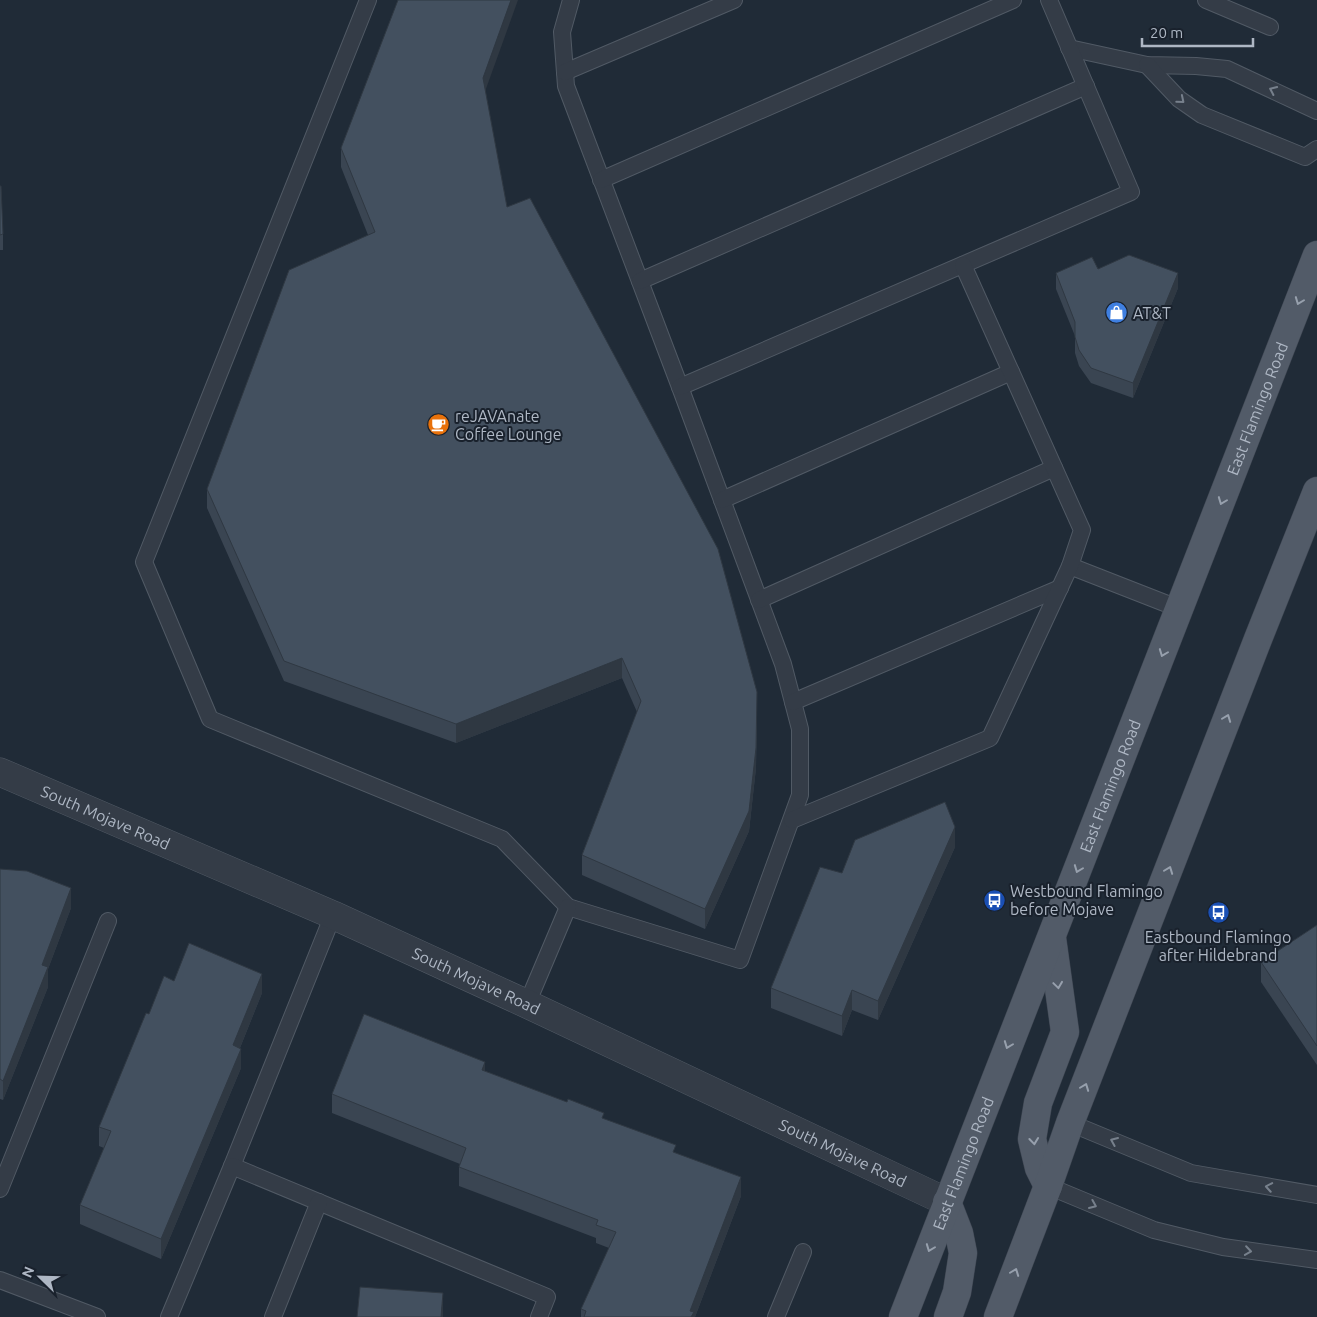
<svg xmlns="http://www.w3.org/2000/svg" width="1317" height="1317" font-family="Ubuntu,sans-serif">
<rect width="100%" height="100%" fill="#202b37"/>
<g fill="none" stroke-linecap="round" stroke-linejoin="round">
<defs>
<g id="service">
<path d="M368,0L144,562L210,719L502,839L568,907L740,960L800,795V729L783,664L680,387L566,86L562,32L571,0"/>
<path d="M1206,0L1270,27"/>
<path d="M1069,48L1147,65L1196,66L1227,69L1317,111"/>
<path d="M1147,65L1179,99L1202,115L1305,157L1317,149"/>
<path d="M565,72L734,0"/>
<path d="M601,180L1013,0"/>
<path d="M640,281L1086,86"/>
<path d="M680,387L1131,192L1049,0"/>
<path d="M722,500L1011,372"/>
<path d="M1070,566L1180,609"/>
<path d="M759,600L1054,468"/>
<path d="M793,702L1060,588"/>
<path d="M792,820L990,738L1070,566L1082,530L963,265"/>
<path d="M527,1004L568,907"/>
<path d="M1070,1123L1191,1173L1317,1195"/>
<path d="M232,1166L333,915"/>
<path d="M1048,1186L1154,1230L1223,1247L1317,1260"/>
<path d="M0,1189L108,921"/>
<path d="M0,1280L97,1317"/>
<path d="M169,1317L232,1166L547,1297L539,1317"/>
<path d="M273,1317L319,1202"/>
<path d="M776,1317L803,1252"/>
</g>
<g id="minor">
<path id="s1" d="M0,772L333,915L527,1004L947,1202"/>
</g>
<g id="primary">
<path d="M1048,1186L1039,1168L1032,1139L1038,1103L1065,1032L1052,938"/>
<path d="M947,1202L959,1233L963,1253L957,1292L948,1317"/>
<path id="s2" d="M903,1317L1317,255"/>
<path d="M998,1317L1048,1186L1070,1123L1258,639L1317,491"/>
</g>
</defs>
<use href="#service" stroke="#515a65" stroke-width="18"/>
<use href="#minor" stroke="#515a65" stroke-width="29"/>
<use href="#primary" stroke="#3d4551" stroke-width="29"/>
<use href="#service" stroke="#343c47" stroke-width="16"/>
<use href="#minor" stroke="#343c47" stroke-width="28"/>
<use href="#primary" stroke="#525b68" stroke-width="28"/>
</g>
<g fill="#3a4552">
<path d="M485,90L507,207L757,712L756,768L749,831L705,929L582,875V855L637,712L622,678L456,743L284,681L207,508V489L368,235L341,167V148Z"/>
<path d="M0,186L3,234V250H0Z"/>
<path d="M1098,269L1178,288L1133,398L1091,383L1079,366L1075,353V336L1056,289V273Z"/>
<path d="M955,847L878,1020L852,1010L842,1036L771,1008V988L842,873Z"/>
<path d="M0,869L71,908L48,969V987L3,1100L0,1099Z"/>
<path d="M1317,925V1065L1261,982V962Z"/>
<path d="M174,981L262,993L240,1048L241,1068L161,1259L80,1224V1205L104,1148L99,1146V1127L149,1014Z"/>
<path d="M485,1071L604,1119L676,1153L741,1196L695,1317H581V1309L609,1248L596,1243V1238L459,1186V1167L460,1164L332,1113V1094Z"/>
</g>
<g fill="#2f3842">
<path d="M511,0H518L483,97V78Z"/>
<path d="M1178,273V288L1133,398V383Z"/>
<path d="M622,658V678L456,743V724Z"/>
<path d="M757,692L756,768L749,831L705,929V909Z"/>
<path d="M955,827V847L878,1020V1001Z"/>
<path d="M71,888V908L48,969V987L3,1100V1081L42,965Z"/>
<path d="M262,974V993L233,1065V1045Z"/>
<path d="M852,990V1010L842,1036V1016Z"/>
<path d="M241,1049V1068L161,1259V1239Z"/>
<path d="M485,1062V1081L482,1070Z"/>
<path d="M741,1177V1196L695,1317H690V1311Z"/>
<path d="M443,1293V1317H441Z"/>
</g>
<g fill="#43505f" stroke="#2f3842">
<path d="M398,0H511L483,78L507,207L530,198L718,549L757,692L756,748L749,811L705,909L582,855L641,701L622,658L456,724L284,661L207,489L289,270L375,232L341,148Z"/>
<path d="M0,186H1L3,234L0,235Z"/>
<path d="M1129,255L1178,273L1133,383L1091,368L1079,350L1075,337V322L1056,273L1092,257L1098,269Z"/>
<path d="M945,802L955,827L878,1001L852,990L842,1016L771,988L820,867L842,873L855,840Z"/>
<path d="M0,869L27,871L71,888L42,965L48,967L3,1081L0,1079Z"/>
<path d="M1317,925V1046L1261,962Z"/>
<path d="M189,943L262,974L233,1045L241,1049L161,1239L80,1205L111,1131L99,1127L146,1013L149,1014L164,976L174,981Z"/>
<path d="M364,1014L485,1062L482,1070L567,1102L568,1099L604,1113L602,1118L676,1145L673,1152L741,1177L690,1311L694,1312L691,1317H584L586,1311L581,1309L616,1232L596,1225L598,1220L459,1167L466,1148L332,1094Z"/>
<path d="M360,1287L443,1293L441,1317H357Z"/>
</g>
<defs><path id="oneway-chevron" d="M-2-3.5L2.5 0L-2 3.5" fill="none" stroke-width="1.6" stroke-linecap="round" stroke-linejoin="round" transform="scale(1.25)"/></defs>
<g stroke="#77808c">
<use href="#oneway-chevron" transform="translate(1273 90) rotate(-155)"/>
<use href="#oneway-chevron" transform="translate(1181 100) rotate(40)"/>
<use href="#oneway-chevron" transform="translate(1114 1141) rotate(-157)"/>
<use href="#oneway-chevron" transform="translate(1269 1187) rotate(-170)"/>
<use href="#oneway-chevron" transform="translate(1093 1205) rotate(23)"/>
<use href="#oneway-chevron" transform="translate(1248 1251) rotate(8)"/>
</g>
<g stroke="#97a0ad">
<use href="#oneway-chevron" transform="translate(1299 301) rotate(111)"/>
<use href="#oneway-chevron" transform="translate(1222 501) rotate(111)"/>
<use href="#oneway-chevron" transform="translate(1163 653) rotate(111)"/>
<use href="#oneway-chevron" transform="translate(1227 718) rotate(-69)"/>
<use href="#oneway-chevron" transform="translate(1078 869) rotate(111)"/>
<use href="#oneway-chevron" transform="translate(1169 870) rotate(-69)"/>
<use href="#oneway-chevron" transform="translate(1058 985) rotate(82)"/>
<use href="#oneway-chevron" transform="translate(1008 1045) rotate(111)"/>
<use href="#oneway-chevron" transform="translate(1085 1087) rotate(-69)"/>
<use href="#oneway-chevron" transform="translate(1034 1141) rotate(84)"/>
<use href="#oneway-chevron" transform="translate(930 1248) rotate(111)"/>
<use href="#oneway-chevron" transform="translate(1015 1272) rotate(-69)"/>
</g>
<defs>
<symbol id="shop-disc" viewBox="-11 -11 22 22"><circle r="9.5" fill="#3f7fe0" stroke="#19212c"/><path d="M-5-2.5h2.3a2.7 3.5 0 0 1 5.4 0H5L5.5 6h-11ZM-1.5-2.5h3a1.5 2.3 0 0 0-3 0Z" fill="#fff"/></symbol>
<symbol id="cafe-disc" viewBox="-11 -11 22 22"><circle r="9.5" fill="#e8710a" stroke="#19212c"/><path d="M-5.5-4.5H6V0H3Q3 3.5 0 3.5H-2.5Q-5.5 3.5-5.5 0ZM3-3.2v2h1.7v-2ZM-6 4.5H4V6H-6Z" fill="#fff"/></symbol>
<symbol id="bus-disc" viewBox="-11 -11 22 22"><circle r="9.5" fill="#1a4fb4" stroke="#19212c"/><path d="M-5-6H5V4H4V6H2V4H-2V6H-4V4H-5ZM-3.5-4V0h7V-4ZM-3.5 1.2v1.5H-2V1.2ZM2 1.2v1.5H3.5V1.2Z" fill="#fff"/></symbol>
</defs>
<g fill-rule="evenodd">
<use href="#shop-disc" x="1104" y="300" width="25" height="25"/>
<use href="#cafe-disc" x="426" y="412" width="25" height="25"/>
<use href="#bus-disc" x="982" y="888" width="25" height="25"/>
<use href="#bus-disc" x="1206" y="900" width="25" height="25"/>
</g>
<g text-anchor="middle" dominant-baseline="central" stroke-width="4" stroke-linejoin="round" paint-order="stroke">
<g font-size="16" fill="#aeb7c4" stroke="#19212c" text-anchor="start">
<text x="1133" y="313">AT&amp;T</text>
<text x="455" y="416">reJAVAnate<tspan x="455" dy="18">Coffee Lounge</tspan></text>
<text x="1010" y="891">Westbound Flamingo<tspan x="1010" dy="18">before Mojave</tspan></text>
<text x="1218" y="937" text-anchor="middle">Eastbound Flamingo<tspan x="1218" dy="18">after Hildebrand</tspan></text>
</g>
<g font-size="16" fill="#aeb7c4" stroke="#19212c">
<text stroke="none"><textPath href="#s2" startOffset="975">East Flamingo Road</textPath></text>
<text stroke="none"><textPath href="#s2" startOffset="570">East Flamingo Road</textPath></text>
<text stroke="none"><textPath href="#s1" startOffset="115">South Mojave Road</textPath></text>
<text stroke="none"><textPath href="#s1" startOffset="520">South Mojave Road</textPath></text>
<text stroke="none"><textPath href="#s1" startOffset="925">South Mojave Road</textPath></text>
<text stroke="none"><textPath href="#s2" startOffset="165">East Flamingo Road</textPath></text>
</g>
</g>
<g transform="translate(40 1277) rotate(293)" stroke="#19212c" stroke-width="4" paint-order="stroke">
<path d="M0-4L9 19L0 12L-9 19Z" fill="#aeb7c4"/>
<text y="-8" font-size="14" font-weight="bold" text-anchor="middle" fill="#aeb7c4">N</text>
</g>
<path d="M1142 38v8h111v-8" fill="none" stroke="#aeb7c4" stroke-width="2.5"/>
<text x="1150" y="38" font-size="15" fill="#aeb7c4" stroke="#19212c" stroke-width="4" paint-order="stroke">20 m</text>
</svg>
